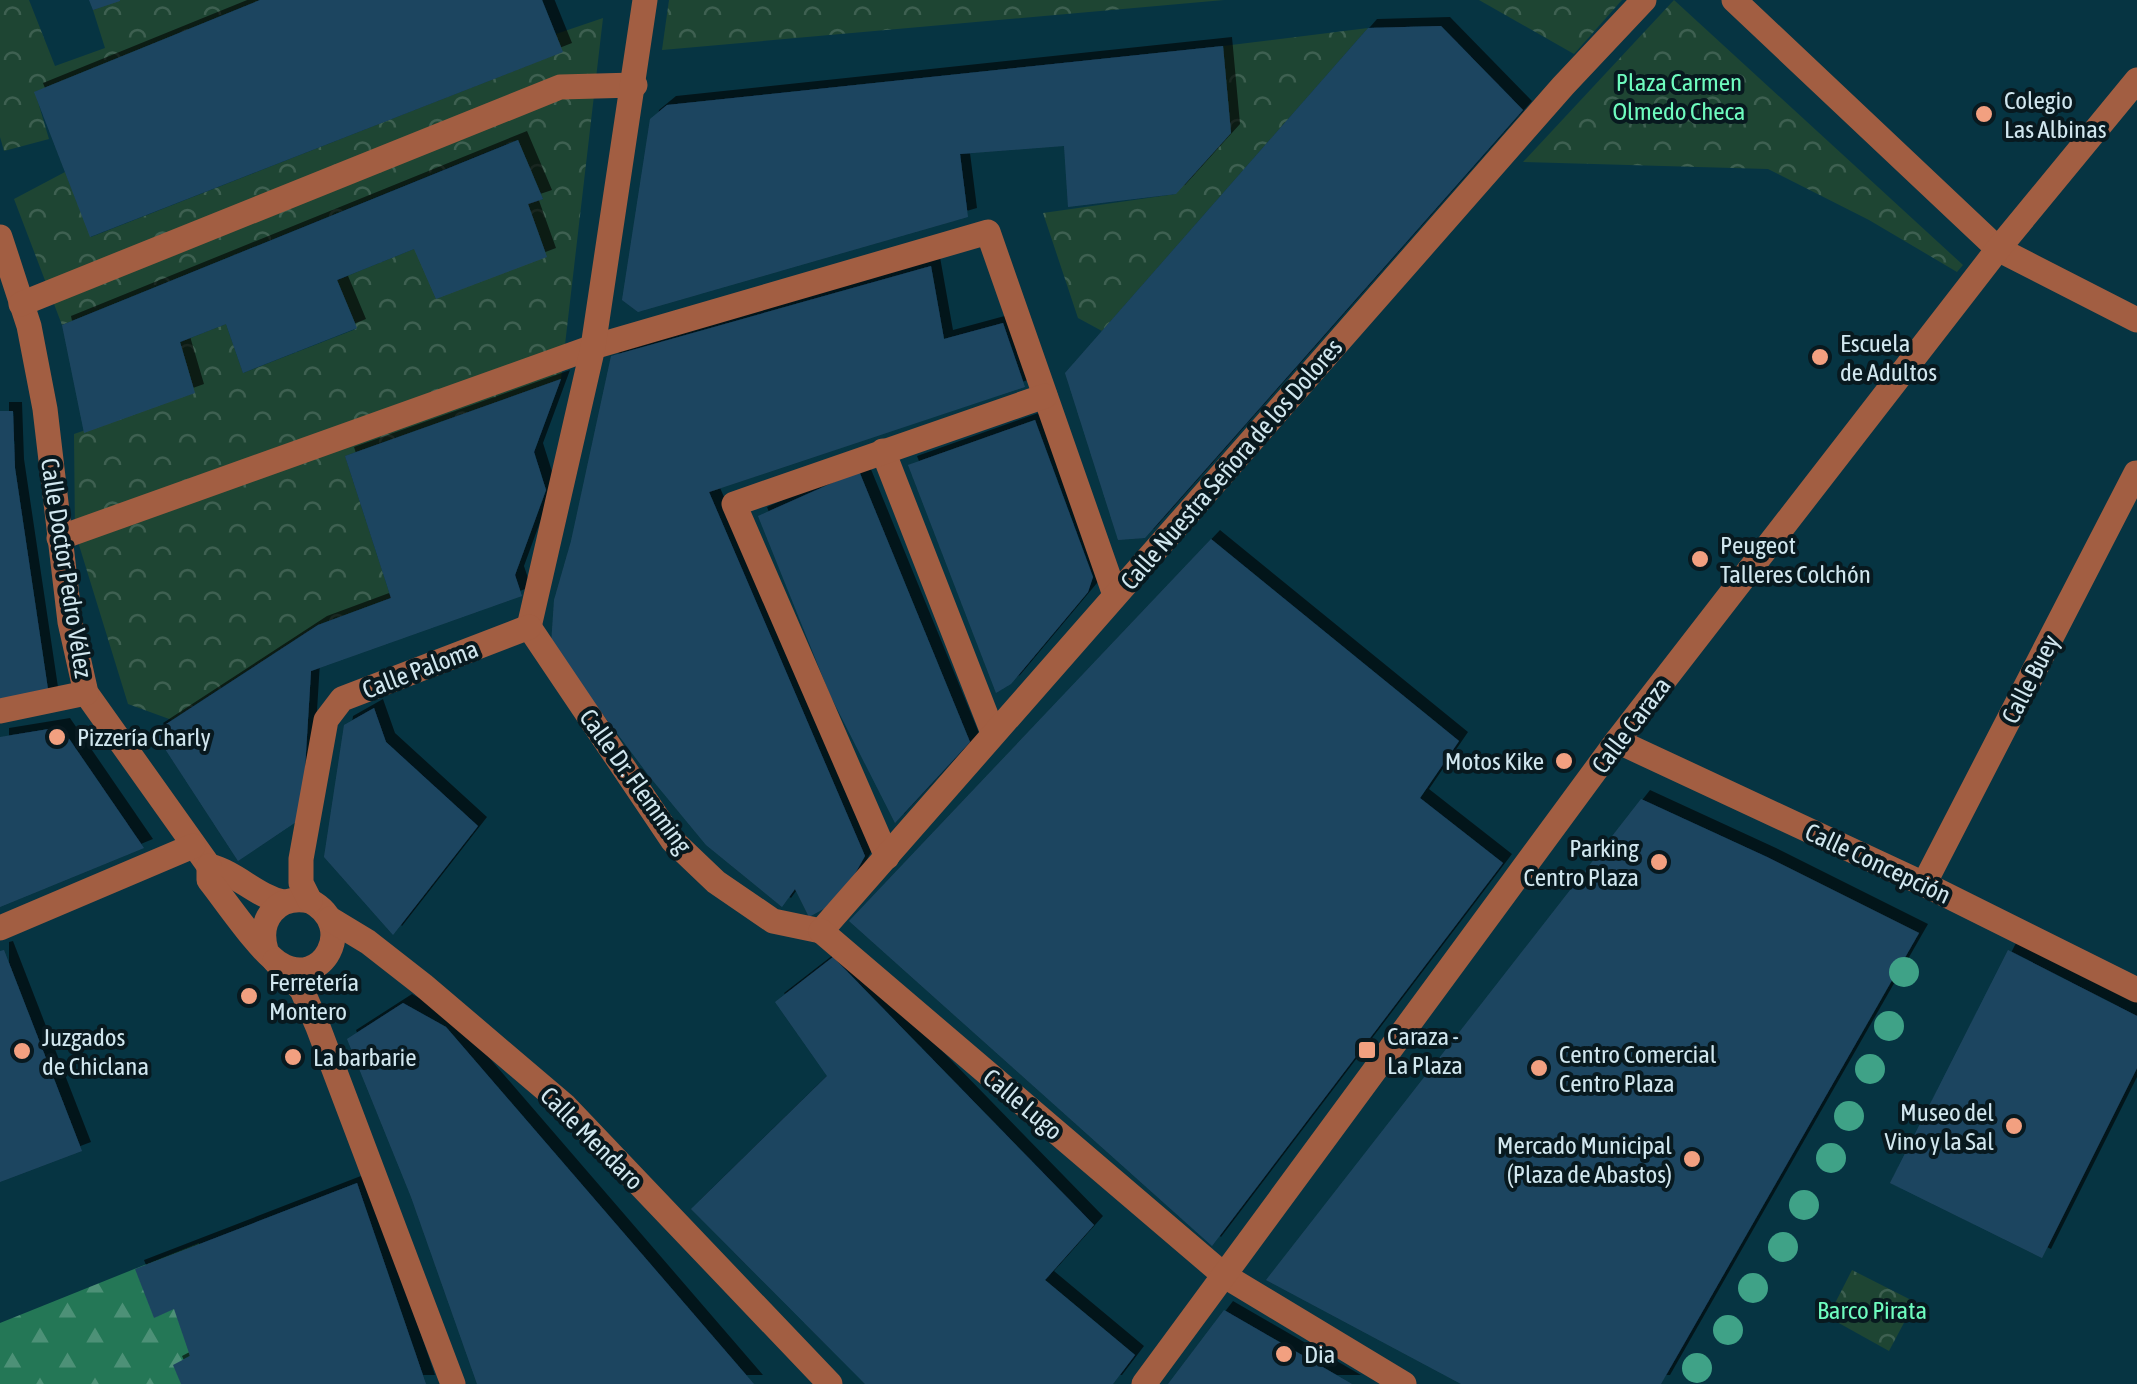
<svg xmlns="http://www.w3.org/2000/svg" width="2137" height="1384" font-family="'Asap Condensed',sans-serif">
<defs>
<pattern id="forest-firs" width="22" height="20" patternUnits="userSpaceOnUse" patternTransform="scale(2.5)"><rect width="22" height="20" fill="#247756"/><path d="M5 1l3.5 6h-7zM16 11l3.5 6h-7z" fill="#4d9177"/></pattern>
<pattern id="park-crowns" width="20" height="18" patternUnits="userSpaceOnUse" patternTransform="scale(2.5)"><rect width="20" height="18" fill="#1e4533"/><path d="M2 6a3 3 0 1 1 6 0M12 15a3 3 0 1 1 6 0" fill="none" stroke="#3e6051"/></pattern>
<filter id="shadow"><feDropShadow dx="9" dy="-9" stdDeviation="0" flood-color="#0009"/></filter>
</defs>
<rect width="100%" height="100%" fill="#063442"/>
<path fill="url(#forest-firs)" d="M199,1243L253,1384H0V1323Z"/>
<g fill="url(#park-crowns)">
<path d="M0,0H29L55,66L105,48L93,10L120,0H260L35,92L49,139L4,151L0,137Z"/>
<path d="M669,0H1224L662,50Z"/>
<path d="M1479,0H1622L1574,54Z"/>
<path d="M1674,0L1963,265L1957,272L1869,220L1768,169L1523,162Z"/>
<path d="M603,18L561,379L345,456L391,598L318,625L172,720L128,704L75,532L74,434L194,393L180,342L226,324L243,373L356,329L337,280L414,249L546,256L528,204L543,199L517,140L62,325L14,199L65,172L91,237L562,52L556,34Z"/>
<path d="M1368,28L1102,331L1078,318L1043,213L1176,194L1223,46Z"/>
<path d="M1852,1270L1915,1302L1889,1351L1828,1317Z"/>
</g>
<g fill="#1f4561" filter="url(#shadow)">
<path d="M89,0H120V1L93,10Z"/>
<path d="M260,0H542L563,52L90,237L34,92Z"/>
<path d="M1441,26L1523,110L1145,538L1118,540L1065,373L1368,28Z"/>
<path d="M1223,46L1231,133L1176,194L1068,207L1064,146L960,154L968,217L638,312L622,300L650,119L667,105Z"/>
<path d="M518,140L543,199L528,204L547,257L436,299L414,249L337,280L357,328L243,373L226,324L180,342L195,393L84,433L62,325Z"/>
<path d="M931,266L944,339L1003,323L1025,387L709,492L865,856L840,900L809,917L795,889L782,907L706,845L649,776L551,645L554,600L571,541L611,356Z"/>
<path d="M561,379L534,452L546,490L515,575L522,596L311,671L302,818L238,861L154,732L318,625L391,598L345,456Z"/>
<path d="M0,411H13L15,468L49,696L0,703Z"/>
<path d="M1035,420L1093,577L1088,592L1011,684L996,693L908,465Z"/>
<path d="M859,471L970,742L895,823L830,695L758,516Z"/>
<path d="M1211,539L1459,741L1420,798L1503,863L1212,1246L849,921Z"/>
<path d="M374,708L386,742L478,826L393,935L324,857L344,725Z"/>
<path d="M61,727L144,848L0,907V737Z"/>
<path d="M1641,799L1767,857L1919,933L1661,1384H1461L1266,1280Z"/>
<path d="M4,950L82,1151L0,1182V951Z"/>
<path d="M2008,950L2137,1016V1068L2042,1258L1890,1183Z"/>
<path d="M833,957L1094,1225L1045,1280L1135,1355L1113,1384H865L691,1209L827,1076L775,1002Z"/>
<path d="M403,1003L446,1027L754,1384H477L411,1197L347,1039Z"/>
<path d="M357,1183L426,1384H181L173,1365L190,1356L174,1309L154,1318L135,1269Z"/>
<path d="M1224,1310L1352,1384H1168Z"/>
</g>
<g fill="none" stroke-linecap="round" stroke-linejoin="round">
<g stroke="#a25e42" stroke-width="25">
<path d="M1734,0L1998,249L2137,320"/>
<path d="M0,237L29,326L45,409L70,622L86,693L209,866C237,873 256,896 283,902"/>
<path d="M21,304L560,87L635,85"/>
<path d="M883,451L993,733"/>
<path d="M59,538L593,347L988,232L1115,595"/>
<path d="M529,627L593,347L645,0"/>
<path d="M529,627L673,841L716,882L773,921L821,931"/>
<path d="M0,711L86,693"/>
<path d="M1617,741L1924,884L2137,990"/>
<path d="M887,857L734,504L1045,396"/>
<path d="M209,866V880C225,900 260,952 280,964C322,990 358,926 310,901C277,894 257,920 266,950"/>
<path d="M1924,884L2136,473"/>
<path d="M310,901L301,883V859L326,720L342,699L529,627"/>
<path d="M330,919L368,942L423,985L564,1105L830,1384"/>
<path d="M0,928L193,846"/>
<path d="M821,931L1563,86L1644,0"/>
<path d="M821,931L1225,1276L1404,1384"/>
<path d="M275,961L302,990L318,1027L453,1384"/>
<path d="M1144,1384L1617,741L1998,249L2137,80"/>
</g>
</g>
<g fill="#3fa287">
<circle cx="1904" cy="972" r="15"/>
<circle cx="1889" cy="1026" r="15"/>
<circle cx="1870" cy="1069" r="15"/>
<circle cx="1849" cy="1116" r="15"/>
<circle cx="1831" cy="1158" r="15"/>
<circle cx="1804" cy="1205" r="15"/>
<circle cx="1783" cy="1247" r="15"/>
<circle cx="1753" cy="1288" r="15"/>
<circle cx="1728" cy="1330" r="15"/>
<circle cx="1697" cy="1368" r="15"/>
</g>
<g fill="#f2a080" stroke="#08191f" stroke-width="4">
<circle cx="1984" cy="114" r="10"/>
<circle cx="1820" cy="357" r="10"/>
<circle cx="1700" cy="559" r="10"/>
<circle cx="57" cy="737" r="10"/>
<circle cx="1564" cy="761" r="10"/>
<circle cx="1659" cy="862" r="10"/>
<circle cx="249" cy="996" r="10"/>
<rect x="1357" y="1040" width="20" height="20" rx="5"/>
<circle cx="22" cy="1051" r="10"/>
<circle cx="293" cy="1057" r="10"/>
<circle cx="1539" cy="1068" r="10"/>
<circle cx="2014" cy="1126" r="10"/>
<circle cx="1692" cy="1159" r="10"/>
<circle cx="1284" cy="1354" r="10"/>
</g>
<g text-anchor="middle" dominant-baseline="central" stroke-width="8" stroke-linejoin="round" paint-order="stroke">
<g font-size="25" fill="#6efcbf" stroke="#08191f">
<text x="1679" y="82">Plaza Carmen<tspan x="1679" dy="29">Olmedo Checa</tspan></text>
<text x="1872" y="1310">Barco Pirata</text>
</g>
<g font-size="25" fill="#d1e7ef" stroke="#08191f" text-anchor="start">
<text x="2004" y="100">Colegio<tspan x="2004" dy="29">Las Albinas</tspan></text>
<text x="1840" y="343">Escuela<tspan x="1840" dy="29">de Adultos</tspan></text>
<text x="1720" y="545">Peugeot<tspan x="1720" dy="29">Talleres Colchón</tspan></text>
<text x="77" y="737">Pizzería Charly</text>
<text x="1544" y="761" text-anchor="end">Motos Kike</text>
<text x="1639" y="848" text-anchor="end">Parking<tspan x="1639" dy="29">Centro Plaza</tspan></text>
<text x="269" y="982">Ferretería<tspan x="269" dy="29">Montero</tspan></text>
<text x="1387" y="1036">Caraza -<tspan x="1387" dy="29">La Plaza</tspan></text>
<text x="42" y="1037">Juzgados<tspan x="42" dy="29">de Chiclana</tspan></text>
<text x="1559" y="1054">Centro Comercial<tspan x="1559" dy="29">Centro Plaza</tspan></text>
<text x="313" y="1057">La barbarie</text>
<text x="1994" y="1112" text-anchor="end">Museo del<tspan x="1994" dy="29">Vino y la Sal</tspan></text>
<text x="1672" y="1145" text-anchor="end">Mercado Municipal<tspan x="1672" dy="29">(Plaza de Abastos)</tspan></text>
<text x="1304" y="1354">Dia</text>
</g>
<g font-size="25" fill="#d1e7ef" stroke="#08191f">
<text transform="translate(1231 464) rotate(-49)">Calle Nuestra Señora de los Dolores</text>
<text transform="translate(67 568) rotate(81)">Calle Doctor Pedro Vélez</text>
<text transform="translate(420 669) rotate(-21)">Calle Paloma</text>
<text transform="translate(2030 679) rotate(-63)">Calle Buey</text>
<text transform="translate(1631 725) rotate(-53)">Calle Caraza</text>
<text transform="translate(636 781) rotate(54)">Calle Dr. Flemming</text>
<text transform="translate(1878 863) rotate(25)">Calle Concepción</text>
<text transform="translate(1023 1104) rotate(40)">Calle Lugo</text>
<text transform="translate(592 1138) rotate(45)">Calle Mendaro</text>
</g>
</g>
</svg>
